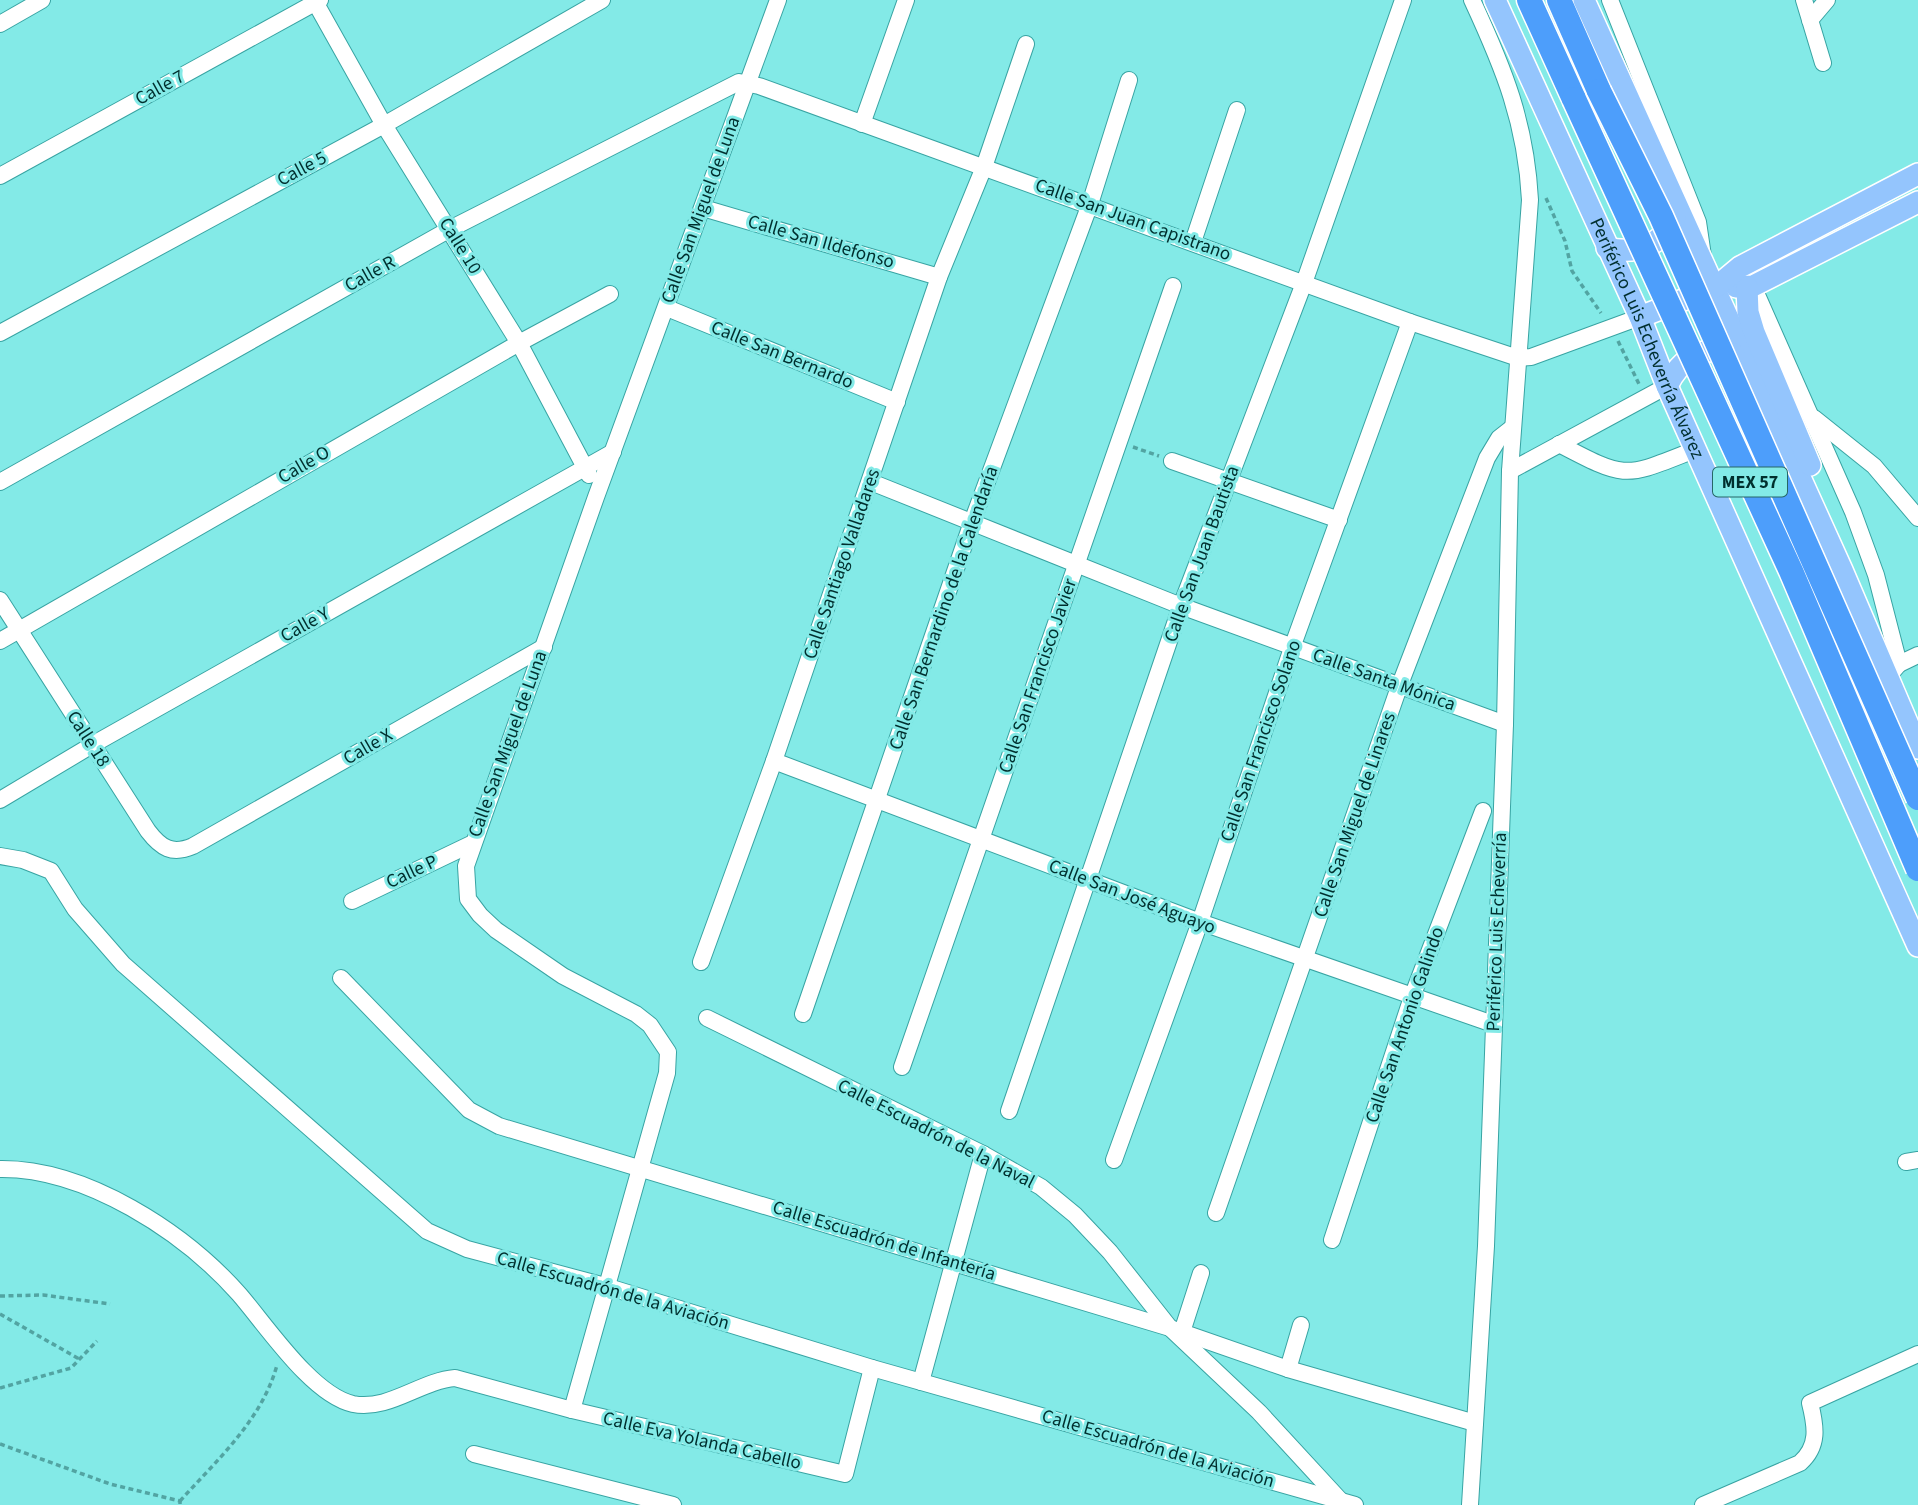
<svg xmlns="http://www.w3.org/2000/svg" width="1918" height="1505" font-family="'Source Sans 3',sans-serif">
<rect width="100%" height="100%" fill="#83eae7"/>
<g fill="none" stroke-linecap="round" stroke-linejoin="round">
<defs>
<g id="minor">
<path d="M314,0L384,125L519,343L589,475"/>
<path d="M1610,0L1698,222L1703,256"/>
<path d="M1804,0L1823,63"/>
<path d="M1810,20L1827,0"/>
<path d="M0,24L42,0"/>
<path d="M862,124L906,0"/>
<path d="M0,176L320,0"/>
<path d="M703,208L939,277"/>
<path d="M1193,242L1237,110"/>
<path d="M1753,286L1853,512L1876,575L1899,664L1887,678"/>
<path d="M667,308L897,402"/>
<path d="M0,333L384,125L602,0"/>
<path d="M1814,418L1874,466L1918,518"/>
<path d="M1559,444C1629,481 1625,477 1697,449"/>
<path d="M1172,461L1339,520"/>
<path d="M1510,471L1667,386"/>
<path d="M0,482L450,229L739,82L759,86L1410,322L1518,358L1531,357L1640,317"/>
<path d="M871,482L1181,606L1505,724"/>
<path d="M0,600L148,831C161,848 172,855 193,846L544,647"/>
<path d="M0,641L519,343L610,294"/>
<path d="M1899,664L1918,655"/>
<path d="M774,761L1200,922L1493,1024"/>
<path d="M0,800L92,745L613,452"/>
<path d="M0,856L23,860L51,871L75,909L123,964L411,1217L427,1231L467,1249L605,1286L872,1368L1355,1505"/>
<path d="M352,901L471,844"/>
<path d="M701,962L774,761L939,277L984,167L1026,44"/>
<path d="M341,978L469,1110L499,1126L1170,1328L1288,1369L1475,1423"/>
<path d="M803,1014L972,522L1090,204L1129,80"/>
<path d="M707,1018L983,1154L1041,1187L1075,1215L1110,1252L1170,1328L1259,1412L1340,1500"/>
<path d="M902,1067L1173,286"/>
<path d="M1009,1111L1181,606L1304,283L1403,0"/>
<path d="M1114,1160L1200,922L1293,645L1410,322"/>
<path d="M1906,1162L1918,1160"/>
<path d="M0,1169C86,1168 184,1232 239,1294C266,1325 312,1395 353,1404C389,1411 420,1381 455,1378L572,1410L845,1474L872,1368"/>
<path d="M1216,1213L1399,687L1487,458L1499,438L1513,427"/>
<path d="M1332,1240L1412,997L1483,811"/>
<path d="M1182,1332L1201,1273"/>
<path d="M1288,1369L1301,1325"/>
<path d="M921,1382L983,1154"/>
<path d="M572,1410L667,1073L668,1052L650,1025L636,1014L563,976L496,930L480,915L468,899L466,866L596,497L778,0"/>
<path d="M474,1454L673,1505"/>
<path d="M1470,1505L1486,1246L1505,724L1510,471L1530,200C1526,123 1504,69 1472,0"/>
<path d="M1703,1505L1800,1463C1819,1446 1816,1427 1810,1403L1918,1354"/>
</g>
<g id="major">
<path id="s1" d="M1495,0L1640,317L1667,386L1918,946"/>
<path d="M1584,0L1842,570L1918,748"/>
<path d="M1607,248C1637,255 1661,246 1675,218"/>
<path d="M1736,287L1753,286L1918,202"/>
<path d="M1747,287L1748,312L1754,332L1810,465"/>
<path d="M1640,317L1716,287L1740,267L1918,174"/>
<path d="M1667,386C1680,359 1704,343 1734,354"/>
</g>
<g id="highway">
<path d="M1529,0L1574,99"/>
<path d="M1559,0L1599,91"/>
</g>
</defs>
<use href="#minor" stroke="#38a4a3" stroke-width="18"/>
<use href="#major" stroke="#fff" stroke-width="24"/>
<use href="#highway" stroke="#fff" stroke-width="27"/>
<g stroke="#52a4a2" stroke-width="3.5" stroke-dasharray="5 3.5" stroke-linecap="butt">
<path d="M1546,198L1565,241L1572,271L1601,313"/>
<path d="M1618,341L1639,384"/>
<path d="M1133,447L1159,456"/>
<path d="M0,1296L43,1295L110,1304"/>
<path d="M0,1314L81,1360"/>
<path d="M0,1388L71,1368L97,1341"/>
<path d="M0,1444L110,1484L180,1501V1505"/>
<path d="M180,1501C217,1460 262,1420 277,1365"/>
</g>
<use href="#minor" stroke="#fff" stroke-width="16"/>
<use href="#major" stroke="#94c5fd" stroke-width="21"/>
<use href="#highway" stroke="#4d9efb" stroke-width="24"/>
<defs>
<g id="highway-bridge">
<path d="M1599,91L1661,216L1918,798"/>
<path d="M1574,99L1791,571L1918,869"/>
</g>
</defs>
<use href="#highway-bridge" stroke="#fff" stroke-width="27" stroke-linecap="butt"/>
<use href="#highway-bridge" stroke="#4d9efb" stroke-width="24"/>
</g>
<g text-anchor="middle" dominant-baseline="central" stroke-width="6" stroke-linejoin="round" paint-order="stroke">
<rect fill="#83eae7" stroke="#276766" stroke-width="2" x="1713" y="467.5" width="74" height="29" rx="5"/>
<g font-size="18" font-weight="bold" fill="#002f2e">
<text x="1750" y="482">MEX 57</text>
</g>
<g font-size="19" fill="#002f2e" stroke="#83eae7">
<text transform="translate(160 88) rotate(-29)">Calle 7</text>
<text transform="translate(302 169) rotate(-28)">Calle 5</text>
<text transform="translate(701 210) rotate(-70)">Calle San Miguel de Luna</text>
<text transform="translate(1133 220) rotate(20)">Calle San Juan Capistrano</text>
<text transform="translate(821 242) rotate(16)">Calle San Ildefonso</text>
<text transform="translate(460 246) rotate(58)">Calle 10</text>
<text transform="translate(370 274) rotate(-29)">Calle R</text>
<text stroke="none"><textPath href="#s1" startOffset="371">Periférico Luis Echeverría Álvarez</textPath></text>
<text transform="translate(782 355) rotate(22)">Calle San Bernardo</text>
<text transform="translate(304 465) rotate(-30)">Calle O</text>
<text transform="translate(1202 554) rotate(-70)">Calle San Juan Bautista</text>
<text transform="translate(842 564) rotate(-71)">Calle Santiago Valladares</text>
<text transform="translate(944 608) rotate(-71)">Calle San Bernardino de la Calendaría</text>
<text transform="translate(305 625) rotate(-29)">Calle Y</text>
<text transform="translate(1038 676) rotate(-71)">Calle San Francisco Javier</text>
<text transform="translate(1384 680) rotate(20)">Calle Santa Mónica</text>
<text transform="translate(88 739) rotate(57)">Calle 18</text>
<text transform="translate(1261 741) rotate(-71)">Calle San Francisco Solano</text>
<text transform="translate(508 744) rotate(-70)">Calle San Miguel de Luna</text>
<text transform="translate(368 747) rotate(-30)">Calle X</text>
<text transform="translate(1355 815) rotate(-71)">Calle San Miguel de Linares</text>
<text transform="translate(412 872) rotate(-25)">Calle P</text>
<text transform="translate(1132 897) rotate(21)">Calle San José Aguayo</text>
<text transform="translate(1497 932) rotate(-88)">Periférico Luis Echeverría</text>
<text transform="translate(1405 1025) rotate(-71)">Calle San Antonio Galindo</text>
<text transform="translate(936 1134) rotate(27)">Calle Escuadrón de la Naval</text>
<text transform="translate(884 1241) rotate(17)">Calle Escuadrón de Infantería</text>
<text transform="translate(613 1291) rotate(16)">Calle Escuadrón de la Aviación</text>
<text transform="translate(702 1441) rotate(13)">Calle Eva Yolanda Cabello</text>
<text transform="translate(1158 1449) rotate(16)">Calle Escuadrón de la Aviación</text>
</g>
</g>
</svg>
